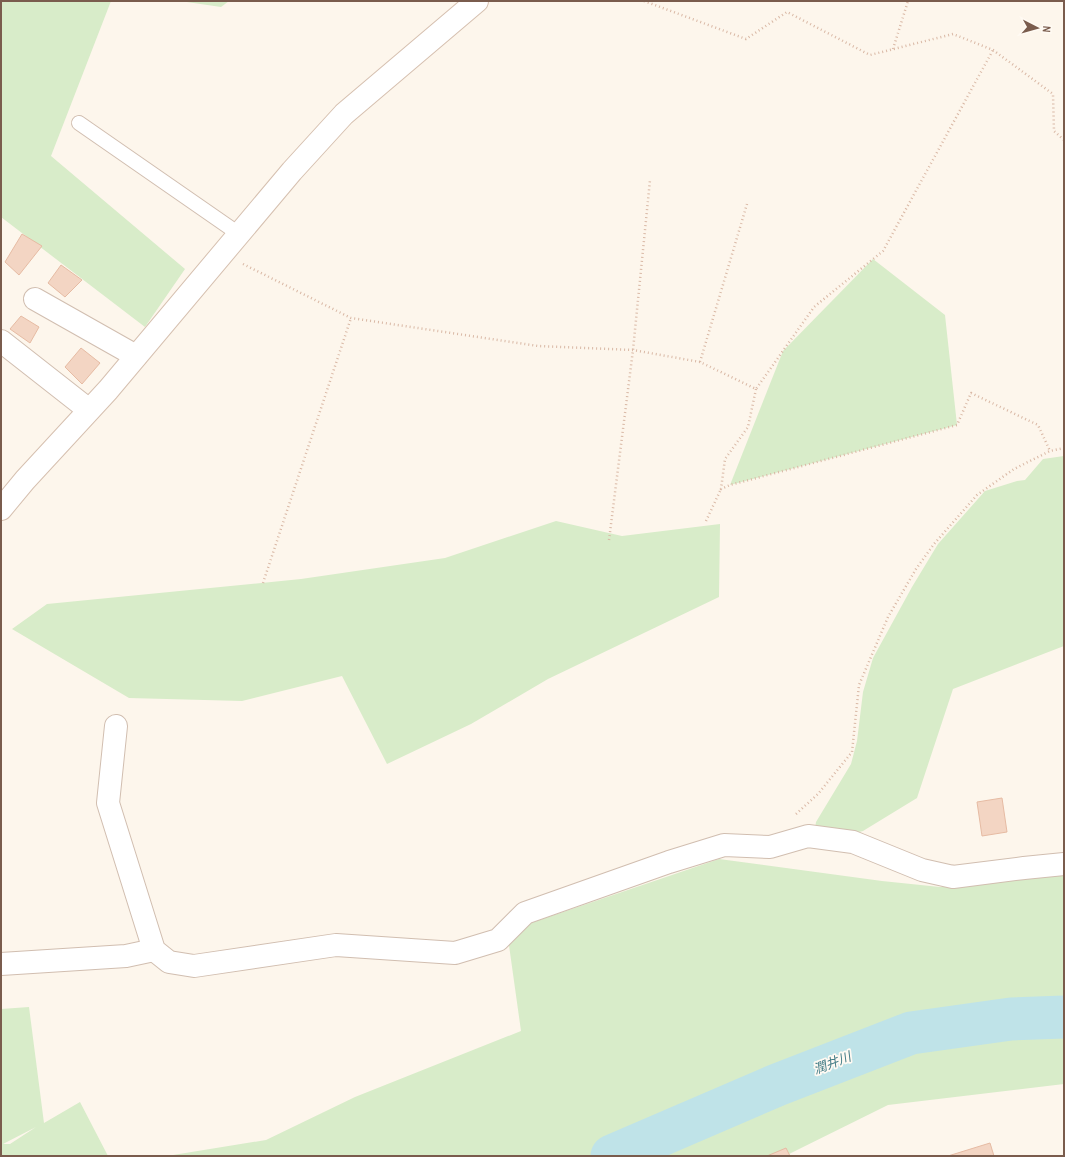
<svg xmlns="http://www.w3.org/2000/svg" width="1065" height="1157" font-family="'Archivo Narrow','Noto Sans JP',sans-serif">
<rect width="100%" height="100%" fill="#fdf6ec"/>
<g fill="#d8ecc9" fill-rule="evenodd">
<path d="M1,1H111L51,156L185,269L145,327L1,217Z"/>
<path d="M180,1H229L221,7Z"/>
<path d="M873,259L945,315L957,425L730,485L783,351Z"/>
<path d="M1064,456V646L953,689L917,798L863,831L852,834L815,828L816,822L851,764L857,741L863,692L873,658L912,587L938,544L985,491L1017,481L1025,480L1043,459Z"/>
<path d="M556,521L622,536L720,524L719,597L548,679L471,724L387,764L342,676L242,701L129,698L12,629L47,604L301,579L445,558Z"/>
<path d="M719,859L882,881L940,887L1064,875V1084L888,1105L785,1156H167L266,1140L355,1097L521,1031L507,931Z"/>
<path d="M29,1007L44,1123L80,1102L108,1156H1V1009ZM36,1127L10,1144H3Z"/>
</g>
<g fill="none" stroke-linecap="round" stroke-linejoin="round">
<path stroke="#bfe3e8" stroke-width="43" d="M612,1156L777,1085L911,1033L1011,1019L1064,1017"/>
</g>
<g fill="#f3d5c3" stroke="#e6bba3">
<path d="M22,234L42,246L19,275L5,262Z"/>
<path d="M61,265L82,280L65,297L48,283Z"/>
<path d="M21,316L39,327L30,343L10,329Z"/>
<path d="M81,348L100,363L82,384L65,367Z"/>
<path d="M1002,798L1007,832L982,836L977,802Z"/>
<path d="M990,1143L994,1156H948Z"/>
<path d="M786,1148L790,1156H767Z"/>
</g>
<g fill="none" stroke-linecap="round" stroke-linejoin="round">
<defs>
<path id="lane" d="M79,123L239,234"/>
<g id="street">
<path d="M35,299L136,356"/>
<path d="M1,341L89,410"/>
<path d="M116,726L108,803L154,950L169,962L194,966L336,945L455,953L498,940L525,913L669,862L724,845L770,847L808,836L853,842L922,870L953,877L1024,868L1064,864"/>
<path d="M1,964L126,956L154,950"/>
</g>
<path id="secondary" d="M1,509L25,480L108,390L292,171L344,114L477,1"/>
</defs>
<use href="#lane" stroke="#d1beb0" stroke-width="16"/>
<use href="#street" stroke="#d1beb0" stroke-width="24"/>
<use href="#secondary" stroke="#d6c0b0" stroke-width="24"/>
<g stroke="#d9b8a5" stroke-width="2.5" stroke-dasharray="1 3" stroke-linecap="butt">
<path d="M644,1L746,39L787,12L870,55L953,34L993,50L1053,94L1054,131L1064,140"/>
<path d="M893,49L908,1"/>
<path d="M243,264L351,318L538,346L633,350L700,362L756,389L814,307L883,251L993,50"/>
<path d="M700,362L747,204"/>
<path d="M756,389L748,427L725,459L721,489L730,485L957,425L971,393L1038,425L1050,451"/>
<path d="M706,521L721,489"/>
<path d="M609,540L633,350L650,180"/>
<path d="M263,583L351,318"/>
<path d="M796,814L818,794L852,752L859,685L888,617L916,569L934,544L977,495L1014,469L1050,451L1064,448"/>
</g>
<use href="#lane" stroke="#fff" stroke-width="14"/>
<use href="#street" stroke="#fff" stroke-width="22"/>
<use href="#secondary" stroke="#fff" stroke-width="22"/>
</g>
<g text-anchor="middle" dominant-baseline="central" stroke-width="3.5" stroke-linejoin="round" paint-order="stroke">
<g font-size="13" font-style="italic" fill="#437c86" stroke="#fffaf3">
<text transform="translate(832 1063) rotate(-21)">潤井川</text>
</g>
</g>
<rect width="1065" height="1157" fill="none" stroke="#7a5c4d" stroke-width="4"/>
<g transform="translate(1037 28) rotate(96)" stroke="#fffaf3" stroke-width="3" paint-order="stroke">
<path d="M0-3L7 15L0 10L-7 15Z" fill="#7a5c4d"/>
<text y="-6" font-size="11" font-weight="bold" text-anchor="middle" fill="#7a5c4d">N</text>
</g>
</svg>
